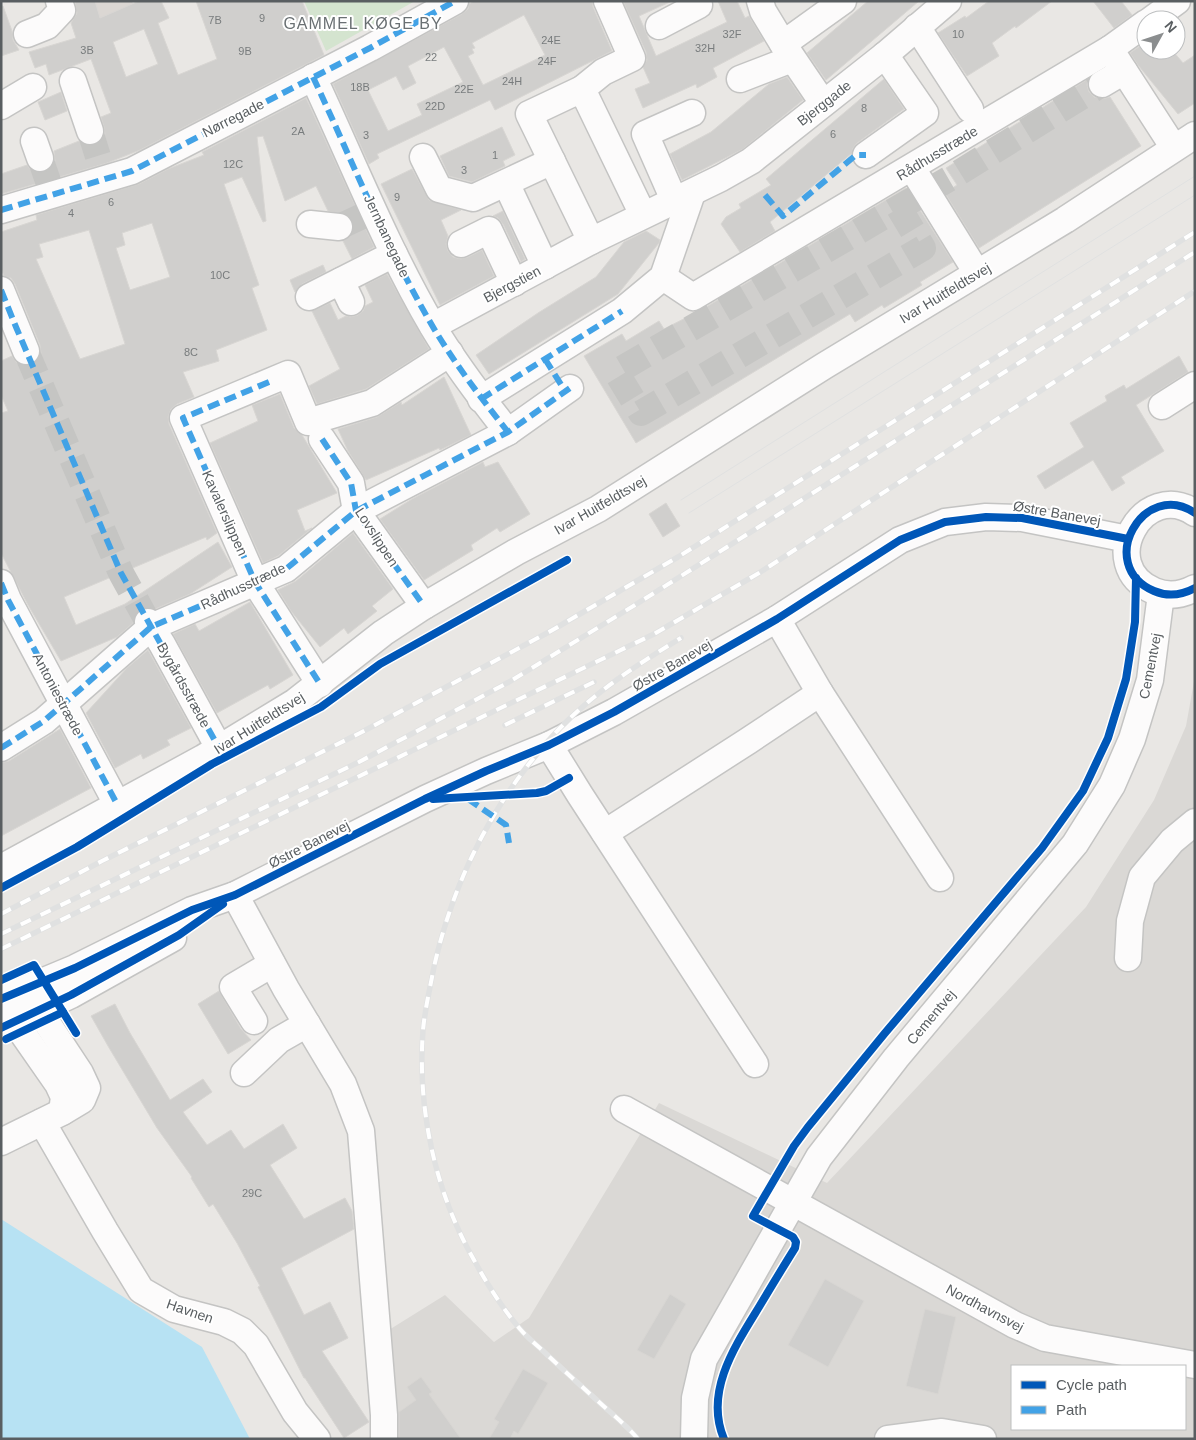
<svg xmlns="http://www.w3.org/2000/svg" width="1196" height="1440" font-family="Helvetica,sans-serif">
<rect width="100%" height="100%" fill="#e9e7e4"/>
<path fill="#dad8d5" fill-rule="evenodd" d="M1195,676V1439H375L368,1343L445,1295L494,1342L529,1318L659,1103L827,1183L1086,907L1154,800L1186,726ZM1012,1366H1185V1429H1012Z"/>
<path fill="#dbd7d3" d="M95,1H132L133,4L100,18Z"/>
<path fill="#d4e4cf" d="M304,1H415L326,51Z"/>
<path fill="#b7e2f3" d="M1,1219L202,1347L250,1439H1Z"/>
<g fill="#d0cfcd" stroke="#d8d6d3" fill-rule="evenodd">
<path d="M75,1H95L100,18L139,1H161L169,18L158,23L178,75L217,59L196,1H302L324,55L140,150L107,163L1,194V174L27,165L31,170L37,173L45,172L51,168L55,161L54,151L79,141L87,146L94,145L101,141L105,134L104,127L101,117L111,113L91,59L49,75L46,64L35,68L29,52L76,38L71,23L77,13ZM144,29L158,64L126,77L113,42Z"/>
<path d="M474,1H592L593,7L612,51L495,110L490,100L377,154L379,158L369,164L333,84L462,14L468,9L469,4ZM524,15L545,55L483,85L468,56L474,53L472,49L475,48L472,43ZM444,47L463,82L417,104L422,115L388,131L368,90L396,76L403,90L416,83L408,66Z"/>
<path d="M623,1H672L639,16L656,56L727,22L718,1H737L745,18L749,16L764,41L713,68L717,77L697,88L696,84L643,108L635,89L650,83L643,67L647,60L646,52Z"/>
<path d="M868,1H919L826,80L807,53Z"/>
<path d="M989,1H1052L1016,28L1015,26L992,43L999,56L967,76L938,33L965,16L966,18Z"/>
<path d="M1093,1H1121L1132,15L1114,28Z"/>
<path d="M1,6H3L12,31L13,40L19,50L1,56Z"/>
<path d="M1146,42V50H1172L1183,63L1195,55V103L1178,114L1138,65L1130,53Z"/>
<path d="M787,77L803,100L743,149L682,180L670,154L711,132L769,84Z"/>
<path d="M884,79L904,109L857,143L853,148L852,153L770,222L775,231L740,252L721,224L726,217L741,208L739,204L771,185L766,179Z"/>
<path d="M1088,79L1087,85L1089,92L1094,97L1102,99L1110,97L1141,146L979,248L945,193L957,185L946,168Z"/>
<path d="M61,92L67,111L45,120L38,102Z"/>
<path d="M306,98L374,247L352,259L343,241L351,235L354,228L352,220L347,215L328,211L316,186L285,201L263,136L257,137L266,221L263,222L242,177L224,184L259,285L252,288L267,330L216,350L219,361L183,372L194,397L177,404L171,409L168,417L169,424L217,533L207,540L206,537L64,597L76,625L125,604L218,542L232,567L190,594L155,609L148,607L140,609L135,615L133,623L117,637L61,661L28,605L1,553V413L8,411L1,395V361L12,356L17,363L24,366L31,365L38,360L41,353L40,345L15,284L11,278L4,276L1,268V232L37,220L36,215L139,184L168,169L204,155L202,152ZM152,223L170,277L130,290L116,248L125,245L122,233ZM89,230L125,344L80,359L36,259L43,257L39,244Z"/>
<path d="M502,127L515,155L503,161L505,166L472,182L449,176L440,156Z"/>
<path d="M412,169L429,200L461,210L441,220L448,236L446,244L448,251L453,257L461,259L468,257L482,250L494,276L440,305L381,184Z"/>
<path d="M906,188L953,262L920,282L922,285L884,308L882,305L855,322L850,314L636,443L584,356L622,334L626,341L659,321L664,329L701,310Z"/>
<path d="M503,211L525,259L521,262L503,224L498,218L493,216Z"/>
<path d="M646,231L660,240L659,243L618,294L489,374L476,355L538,313L596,277L624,242Z"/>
<path d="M323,265L326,272L302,284L295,292L290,280Z"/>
<path d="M387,274L429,349L366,389L317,404L309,386L340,369L312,311L330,303L338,320L346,316L350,317L358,315L363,311L365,306L373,302L365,285Z"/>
<path d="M1179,356L1188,372L1136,405L1164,451L1121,477L1125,483L1112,491L1093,460L1045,489L1037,476L1084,447L1070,423L1107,401L1105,396L1124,385L1126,389Z"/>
<path d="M444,377L471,435L440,450L439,448L366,480L348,451L338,429L377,417L401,402L402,405Z"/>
<path d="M280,394L294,428L302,435L337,493L297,510L305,531L312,528L278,556L263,563L210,443L258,421L252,405Z"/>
<path d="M483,462L485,467L498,462L530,514L500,532L497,528L471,545L473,550L424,580L380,519L412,499Z"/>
<path d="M666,503L680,526L663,537L649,514Z"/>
<path d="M353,533L393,589L372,606L377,611L348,634L344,628L320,647L291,611L278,590L296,581Z"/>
<path d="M250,602L293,675L270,689L268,685L217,713L173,634L195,624L199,631Z"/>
<path d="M148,650L191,728L167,740L170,745L143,759L141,754L115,768L86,713L127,668Z"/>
<path d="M60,729L91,788L1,836V763L9,761Z"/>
<path d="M219,991L241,1029L251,1040L228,1054L198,1004Z"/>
<path d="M115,1004L130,1033L170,1100L203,1079L212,1092L183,1112L207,1145L231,1130L244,1149L283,1124L297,1148L270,1165L304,1219L345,1198L352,1211L354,1229L281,1268L304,1315L330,1302L348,1338L322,1351L369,1422L344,1438L305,1378H304L258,1287L260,1286L237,1243L213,1204L209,1207L191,1178L192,1177L157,1128L108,1046L91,1016Z"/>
<path d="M825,1279L864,1301L828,1367L788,1345Z"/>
<path d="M670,1294L686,1304L654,1359L637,1350Z"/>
<path d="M925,1309L956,1317L938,1394L906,1386Z"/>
<path d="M523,1369L548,1383L518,1434L514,1431L510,1439H489L499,1422L494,1419Z"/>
<path d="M421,1377L432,1392L429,1394L461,1439H399V1412L416,1400L407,1387Z"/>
</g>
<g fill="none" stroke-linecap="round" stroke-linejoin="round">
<g stroke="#c5c5c3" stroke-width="26" stroke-dasharray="26 13" stroke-linecap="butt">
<path d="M90,131L101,166"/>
<path d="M40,158L49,184"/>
<path d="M899,208L923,248L641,413L616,372L952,177L1102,84"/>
<path d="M339,227L369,213"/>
<path d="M26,351L121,573L148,622"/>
</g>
<defs>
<g id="minor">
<path d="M760,1L763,11L783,44L823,103"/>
<path d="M1151,20L1177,1"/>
<path d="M659,26L699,5L698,1"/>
<path d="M917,27L970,109"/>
<path d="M27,34L47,26L62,10L59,1"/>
<path d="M783,44L843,1"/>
<path d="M1110,49L1146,23"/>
<path d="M313,77C352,160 386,247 433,327C455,364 481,398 508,432"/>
<path d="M740,79L792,59"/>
<path d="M73,81L90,131"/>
<path d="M1102,84L1124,71"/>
<path d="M582,89L603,72L632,58L607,1"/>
<path d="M1,106L33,87"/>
<path d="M34,141L40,158"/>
<path d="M866,155L925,113L885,55"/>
<path d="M423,157L439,189L473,198L552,161"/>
<path d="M912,168L977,273"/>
<path d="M506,183L545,266"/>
<path d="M674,200L645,134L692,113"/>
<path d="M1,210L132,171L370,48L455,1"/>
<path d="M310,224L339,227"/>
<path d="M591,241L529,114L582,89L643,215"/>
<path d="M461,244L489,230L514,283"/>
<path d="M663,277L693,297L1110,49L1174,148"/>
<path d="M341,281L351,302"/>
<path d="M1,290L26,351"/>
<path d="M309,297L394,254"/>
<path d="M433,326L591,241L721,178L751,161L885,55L948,1"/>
<path d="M481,399L622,311L663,277L692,193"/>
<path d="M1162,406L1195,385"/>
<path d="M322,439L351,483L356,511L424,606"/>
<path d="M1195,513C1144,478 1094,565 1154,591C1168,597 1182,595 1195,588"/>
<path d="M1,583L8,600L117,804"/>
<path d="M777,619L820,693L940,878"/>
<path d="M148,622L162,644L219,748"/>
<path d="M320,684L255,582L183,418L288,374L308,422L372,403L450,353"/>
<path d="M549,745L580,795L755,1064"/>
<path d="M1,748L44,721L151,627L286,569L356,511L508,432L570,388"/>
<path d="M605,833L748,741L820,693"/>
<path d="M1,868L203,758L295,702L383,633L424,606L516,552L598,509L824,366L1065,220L1195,135"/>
<path d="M235,895L286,989L343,1084L361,1131L384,1415V1439"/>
<path d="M1128,958L1130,921L1142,877L1172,841L1195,822"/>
<path d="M1,999L75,968L192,910L235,895L425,799L486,771L549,745L614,712L777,619L900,540L945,522L986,517L1022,518L1128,539"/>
<path d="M5,1008L58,1084L64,1097L62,1112"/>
<path d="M254,1021L233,987L272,964"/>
<path d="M1,1028L71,995L173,938"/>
<path d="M244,1073L279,1040L307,1024"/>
<path d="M624,1109L1015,1325L1045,1338L1195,1365"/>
<path d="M42,1122L105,1231L141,1290L174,1309L224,1322L242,1331L256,1345L295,1412L317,1439"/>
<path d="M1,1142L62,1112L82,1100L87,1088L80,1073L30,997"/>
<path d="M694,1439L695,1398L704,1359L819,1157L896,1058L1075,844L1112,785L1132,739L1150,680L1161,594"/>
<path d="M888,1439L942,1432L983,1439"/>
</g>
</defs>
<use href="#minor" stroke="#c4c4c3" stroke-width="29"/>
<use href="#minor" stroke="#fcfbfb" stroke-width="26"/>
<g stroke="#e0e1e1" stroke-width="1">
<path d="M681,500L1195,176"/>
<path d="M689,513L1195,195"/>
</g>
<defs>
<g id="rail">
<path d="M505,725L594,682"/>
<path d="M1,914L102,861L360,733L549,632L678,557L1195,232"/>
<path d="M1,934L359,762L509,682L635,605L1195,252"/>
<path d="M1,949L654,634L759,573L1195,291"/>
<path d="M638,1439C626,1425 612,1414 599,1402C580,1385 560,1367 541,1349C534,1343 526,1336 520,1329C503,1309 487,1284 474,1260C435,1192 417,1108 423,1030C425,1009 430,988 434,967C454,878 496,795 560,728C595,692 638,664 681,638"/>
</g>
</defs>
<use href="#rail" stroke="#e0e1e1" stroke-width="5.5"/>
<use href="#rail" stroke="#fff" stroke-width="4" stroke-dasharray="11" stroke-linecap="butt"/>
<g stroke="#42a2e6" stroke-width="6" stroke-dasharray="12 6" stroke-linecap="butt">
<path d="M313,77C352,160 386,247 433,327C455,364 481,398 508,432"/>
<path d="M765,195L783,216L856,155H866"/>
<path d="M1,210L132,171L370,48L455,1"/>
<path d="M1,290L16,327L121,573L219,748"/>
<path d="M545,359L565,391"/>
<path d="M269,382L183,418L255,582L320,684"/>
<path d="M481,399L622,311"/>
<path d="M322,439L351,483L356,511L424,606"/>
<path d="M1,583L8,600L117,804"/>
<path d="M1,748L44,721L151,627L286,569L356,511L508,432L570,388"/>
<path d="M468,799L506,825L509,843"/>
</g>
<defs>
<g id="cycleway">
<path d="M1195,513C1144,478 1094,565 1154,591C1168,597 1182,595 1195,588"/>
<path d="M433,799L537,793L546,791L569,778"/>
<path d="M1,888L77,847L212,764L321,707L380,664L567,560"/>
<path d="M1,980L34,965L76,1033"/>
<path d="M1,999L75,968L192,910L235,895L425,799L486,771L549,745L614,712L777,619L900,540L945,522L986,517L1022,518L1128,539"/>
<path d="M1,1028L71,995L179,935L223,904"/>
<path d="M6,1039L63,1012"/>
<path d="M724,1439C704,1392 735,1346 759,1307C771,1287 783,1267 795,1248L796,1242L793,1237L753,1216L794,1146L808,1127L885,1033L1042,848L1083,791L1108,738L1126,679L1135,622L1136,578"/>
</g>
</defs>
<use href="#cycleway" stroke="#fff" stroke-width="11"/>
<use href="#cycleway" stroke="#0057b8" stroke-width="8"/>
</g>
<g text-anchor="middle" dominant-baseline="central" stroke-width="4" stroke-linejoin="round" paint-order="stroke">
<g font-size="11" fill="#787c7d">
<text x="262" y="18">9</text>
<text x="215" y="20">7B</text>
<text x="732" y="34">32F</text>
<text x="958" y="34">10</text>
<text x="551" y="40">24E</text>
<text x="705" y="48">32H</text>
<text x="87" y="50">3B</text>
<text x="245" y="51">9B</text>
<text x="431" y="57">22</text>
<text x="547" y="61">24F</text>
<text x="512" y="81">24H</text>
<text x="360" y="87">18B</text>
<text x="464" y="89">22E</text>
<text x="435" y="106">22D</text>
<text x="864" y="108">8</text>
<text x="298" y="131">2A</text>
<text x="833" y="134">6</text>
<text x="366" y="135">3</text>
<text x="495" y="155">1</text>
<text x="233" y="164">12C</text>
<text x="464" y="170">3</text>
<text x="397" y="197">9</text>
<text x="111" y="202">6</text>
<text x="71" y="213">4</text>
<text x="220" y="275">10C</text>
<text x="191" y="352">8C</text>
<text x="252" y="1193">29C</text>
</g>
<g font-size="14" fill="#595e61" stroke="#fff">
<text transform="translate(824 103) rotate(-38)">Bjerggade</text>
<text transform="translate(233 118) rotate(-27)">Nørregade</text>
<text transform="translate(937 153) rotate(-31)">Rådhusstræde</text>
<text transform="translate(387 236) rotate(65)">Jernbanegade</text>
<text transform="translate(512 284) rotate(-28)">Bjergstien</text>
<text transform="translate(945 293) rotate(-31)">Ivar Huitfeldtsvej</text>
<text transform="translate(600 505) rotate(-30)">Ivar Huitfeldtsvej</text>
<text transform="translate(225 513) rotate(66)">Kavalerslippen</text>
<text transform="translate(1057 513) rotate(10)">Østre Banevej</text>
<text transform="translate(377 537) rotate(57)">Lovslippen</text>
<text transform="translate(243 586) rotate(-25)">Rådhusstræde</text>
<text transform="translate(672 665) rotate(-30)">Østre Banevej</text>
<text transform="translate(1150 666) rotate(-79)">Cementvej</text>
<text transform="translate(184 685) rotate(61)">Bygårdsstræde</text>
<text transform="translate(58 694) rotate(62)">Antoniestræde</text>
<text transform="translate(259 723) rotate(-32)">Ivar Huitfeldtsvej</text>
<text transform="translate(309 844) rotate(-27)">Østre Banevej</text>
<text transform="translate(931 1017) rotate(-50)">Cementvej</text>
<text transform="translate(985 1308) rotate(28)">Nordhavnsvej</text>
<text transform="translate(190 1311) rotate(19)">Havnen</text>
</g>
<g font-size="16" letter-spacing="1" fill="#6a7073" stroke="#fff">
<text x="363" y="23">GAMMEL KØGE BY</text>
</g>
</g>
<rect width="1196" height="1440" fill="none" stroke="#595e61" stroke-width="5"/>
<rect x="1011" y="1365" width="175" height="65" fill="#ffffff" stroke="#bdbfc0"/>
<rect x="1021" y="1381" width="25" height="8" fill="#0057b8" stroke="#bdbfc0"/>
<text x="1056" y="1390" font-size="15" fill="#595e61">Cycle path</text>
<rect x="1021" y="1406" width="25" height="8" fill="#42a2e6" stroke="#bdbfc0"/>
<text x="1056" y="1415" font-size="15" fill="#595e61">Path</text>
<g transform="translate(1161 35) rotate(50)"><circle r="24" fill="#ffffff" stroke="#bdbfc0"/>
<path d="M0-4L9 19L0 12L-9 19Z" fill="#8b8e8f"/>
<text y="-8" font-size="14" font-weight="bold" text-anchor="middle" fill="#595e61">N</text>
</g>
</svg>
